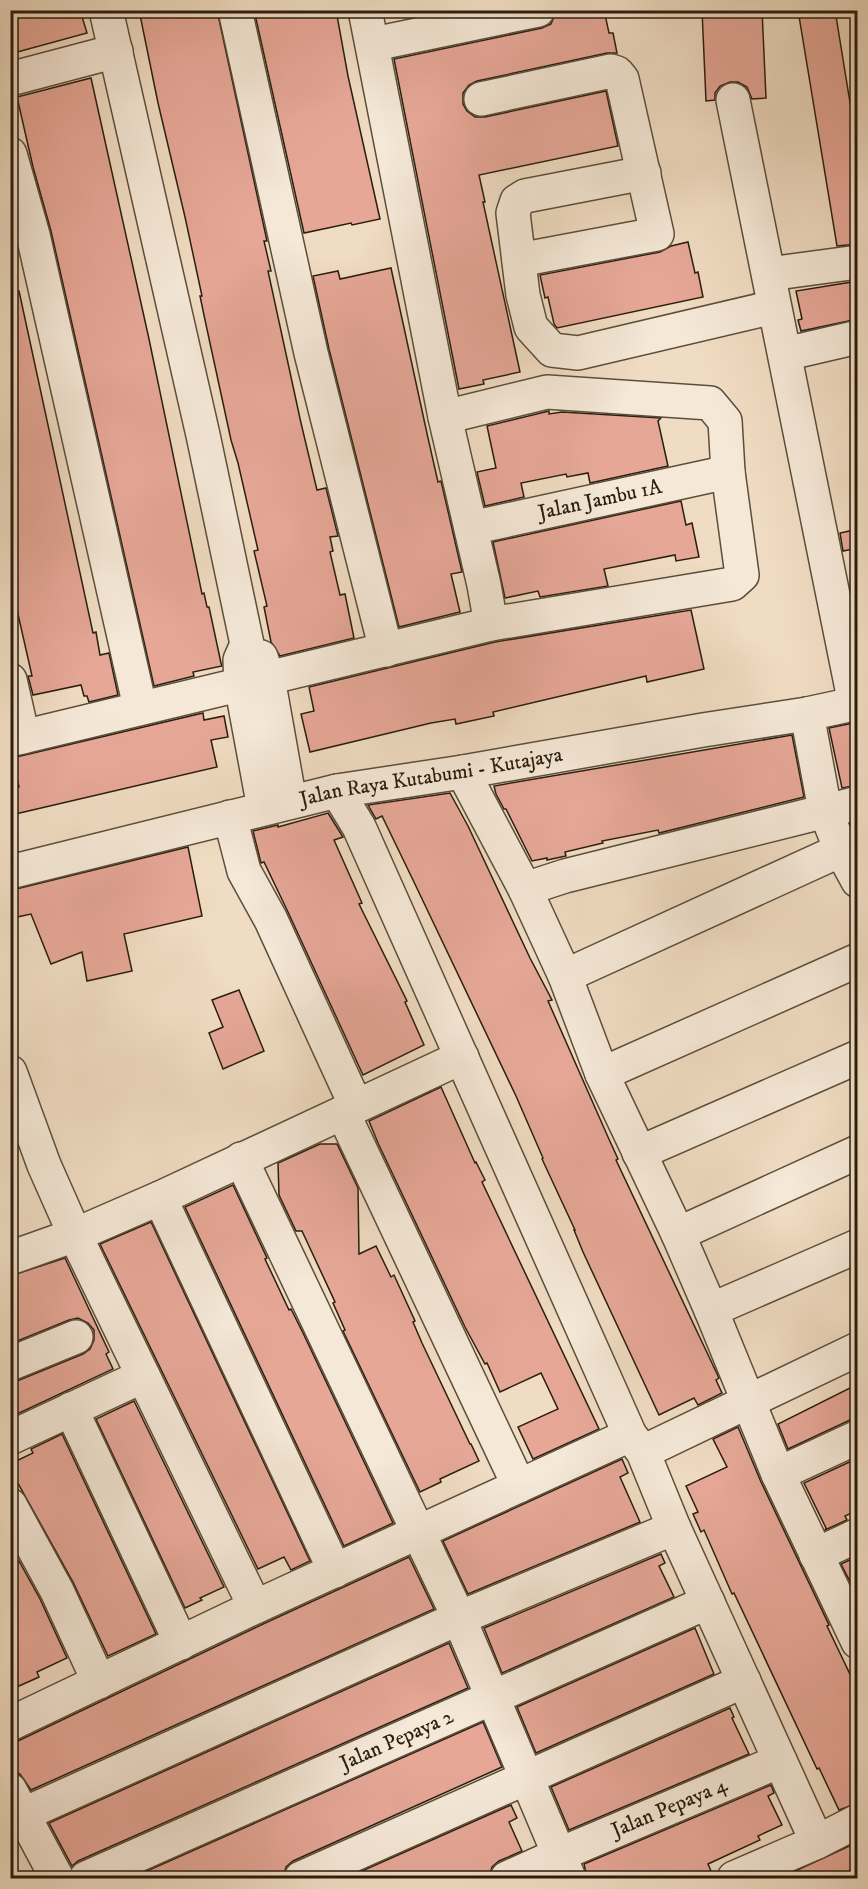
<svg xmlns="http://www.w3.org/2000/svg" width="868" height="1889" font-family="'IM FELL DW Pica',serif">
<rect width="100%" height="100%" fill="#f0dcc2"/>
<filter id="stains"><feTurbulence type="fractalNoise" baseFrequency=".00333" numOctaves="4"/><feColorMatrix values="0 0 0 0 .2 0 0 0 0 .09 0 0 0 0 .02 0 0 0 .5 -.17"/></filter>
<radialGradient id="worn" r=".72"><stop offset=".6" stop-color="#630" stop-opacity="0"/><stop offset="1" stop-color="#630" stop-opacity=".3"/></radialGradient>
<g fill="#e6a797" stroke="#2a1e0f" stroke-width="1.5">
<path d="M35,10H80L87,33L10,54V18Z"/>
<path d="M139,10H168L169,16L192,10H217L267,241H264L271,271H268L301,423L317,490L326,488L338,536L330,537L333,551L330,552L340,595L345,594L354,638L280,656L271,642L264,607L267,606L254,551L258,550L238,463L231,440L205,320L200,296H202L185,217L158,103Z"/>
<path d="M254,10H336L348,76L380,219L352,225L351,223L304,233Z"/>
<path d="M562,10H604L609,33H613L617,53H607L477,81L469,85L463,93V104L467,111L475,117H485L606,91L618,146L479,175L485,202H483L520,372L483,380L484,384L459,389L394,59L542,28L551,24L556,12Z"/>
<path d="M702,10H762L766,98L752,99L747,87L738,82H730L720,86L715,93V100L706,101Z"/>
<path d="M798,10H835L858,152V244L837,246Z"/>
<path d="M91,78L149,339L202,594L204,593L207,607H209L221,663L222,666L193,672L194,676L154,686L51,231L33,167L17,97Z"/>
<path d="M688,242L695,273L698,272L703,297L557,328L554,324L548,297L545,298L540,275L660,252L671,246Z"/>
<path d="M391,268L428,438L438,482L441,481L462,572L451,574L460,612L399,627L329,349L313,276L338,271L340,279Z"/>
<path d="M858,281V319L801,331L798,320L802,319L796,291Z"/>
<path d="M19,291L93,633L96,632L100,655L109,653L118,695L89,702L87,696H84L81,685L33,695L28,676H32L10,579V292Z"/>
<path d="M549,411V414L562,412L661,418L658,421L668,466L590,483L588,473L567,477L566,474L521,483L524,497L485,506L477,472L496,468L487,426Z"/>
<path d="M681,501L686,525L692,523L699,557L676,561L675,555L604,569L608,586L540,597L538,591L505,598L493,542Z"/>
<path d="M854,530L858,548L843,551L840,533Z"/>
<path d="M691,610L704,669L647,682L646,676L493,712L494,716L456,724L455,719L431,723L310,752L301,714L314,711L309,687L495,642Z"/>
<path d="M203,713L204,720L224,716L228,737L211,740L217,767L11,815V789L19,787L12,758Z"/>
<path d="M858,722V785L842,788L829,728Z"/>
<path d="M792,735L804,797L659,833L658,830L602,841L603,843L565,852L566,856L547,860V858L532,861L506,809H504L496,794L494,786Z"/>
<path d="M450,793L468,826L530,958L552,1000L548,1001L608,1137L618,1159L616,1160L719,1378L716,1380L722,1393L698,1405L694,1398L659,1415L583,1252L574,1230H575L542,1159L543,1158L516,1096L413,880L382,816L376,819L368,805Z"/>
<path d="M328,813L343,837L334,840L362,903L359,904L407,1001L405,1002L424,1045L363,1075L288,912L264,862L261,863L253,831L278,825V827Z"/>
<path d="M188,847L202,916L124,934L132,971L87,981L82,952L51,964L31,914L17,917L12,890Z"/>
<path d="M239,990L264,1051L223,1069L209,1033L223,1027L212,1000Z"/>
<path d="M441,1087L475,1163L476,1162L485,1180L482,1182L599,1429L533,1459L518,1427L558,1409L541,1373L500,1392L487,1363L485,1364L465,1327L378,1143L369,1121Z"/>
<path d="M320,1144H337L358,1188L359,1254L376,1246L391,1277L394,1275L415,1321L413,1322L422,1343L470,1444H471L479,1461L440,1479L441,1482L420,1492L343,1331L345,1330L333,1303L335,1302L302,1231H296L279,1195L278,1163Z"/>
<path d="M233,1185L267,1258L265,1259L289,1310L291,1309L303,1333L393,1523L344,1546L185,1207Z"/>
<path d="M151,1222L310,1561L291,1570L284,1557L258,1569L100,1244Z"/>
<path d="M65,1258L109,1352L106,1354L113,1369L15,1415L10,1406V1382L17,1381L83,1354L90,1349L94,1340V1330L88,1323L78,1318L69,1320L10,1344V1276Z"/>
<path d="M858,1384V1419L850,1420L788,1449L778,1424Z"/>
<path d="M134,1401L224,1587L200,1598L202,1600L185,1608L96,1419Z"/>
<path d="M738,1427L761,1482L829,1625L827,1626L858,1691V1803L839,1810L819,1768L817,1769L734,1593L732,1594L704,1530L701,1532L693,1514L698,1512L686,1486L727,1467L713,1439Z"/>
<path d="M62,1434L156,1634L108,1656L73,1582L10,1469V1464L33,1453L31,1449Z"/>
<path d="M858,1458V1510L845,1516L847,1520L825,1530L826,1528L804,1483Z"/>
<path d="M622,1459L628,1473L620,1477L640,1522L468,1594L443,1541Z"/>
<path d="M661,1554L665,1563L659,1566L674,1597L502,1673L484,1628Z"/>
<path d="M858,1556V1597L841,1564Z"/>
<path d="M409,1557L434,1609L31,1790L20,1774L15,1772L10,1764V1742L18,1741L263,1624Z"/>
<path d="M19,1561L40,1599L67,1658L37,1672L39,1677L10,1690V1566Z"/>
<path d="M695,1628L714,1674L536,1753L517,1707Z"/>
<path d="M449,1643L468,1688L78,1861L72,1866L49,1823Z"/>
<path d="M730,1708L734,1717L732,1718L749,1754L569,1830L551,1787Z"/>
<path d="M483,1722L502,1767L293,1861L286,1867L283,1878H131Z"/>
<path d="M771,1785L774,1793L768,1796L782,1825L758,1836L760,1840L708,1864L711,1871L695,1878H587L584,1864Z"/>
<path d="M511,1805L517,1818L509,1822L522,1851L499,1861L492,1867L489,1878H346Z"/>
<path d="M858,1842V1867L833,1878H780Z"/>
</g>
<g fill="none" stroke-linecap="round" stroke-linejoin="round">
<defs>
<g id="minor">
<path d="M106,10L203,435L247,644L240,660L241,684L264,808"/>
<path d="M235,10L311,353L386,650"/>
<path d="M374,44L538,10"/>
<path d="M10,79L116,51"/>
<path d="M481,99L611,71L617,73L622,79L657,234L519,260"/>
<path d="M733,100L855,704"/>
<path d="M10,154L33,235L140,707"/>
<path d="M644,173L525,196L517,201L513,213L523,295L531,327L552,350L578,353L774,307"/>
<path d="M769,274L858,262"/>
<path d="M785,354L858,337"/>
<path d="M445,417L547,392L710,403L725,421L728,472L742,575L732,584L491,624"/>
<path id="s1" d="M471,528L728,472"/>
<path d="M261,657L268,678L290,802"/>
<path d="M10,680L23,737"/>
<path d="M807,714L825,810L841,850L858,881"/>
<path d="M10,740L491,624L484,585L445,417L365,10"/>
<path d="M463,772L525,889L565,976L602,1074L678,1234L711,1310L778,1474L858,1642"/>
<path d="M337,791L359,827L630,1435L643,1452L674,1528L817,1842"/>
<path d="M230,817L244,871L271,920L356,1106"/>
<path id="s2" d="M10,872L337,791L463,772L703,730L807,714L858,703"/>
<path d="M525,889L565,876L858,803"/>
<path d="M565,976L841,850"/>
<path d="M10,1072L44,1165L75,1235L160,1198L462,1057"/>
<path d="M602,1074L858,960"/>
<path d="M343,1113L519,1486"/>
<path d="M639,1153L858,1057"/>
<path d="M241,1159L459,1618L569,1878"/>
<path d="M160,1198L335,1571"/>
<path d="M678,1234L858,1152"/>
<path d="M10,1258L75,1235L255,1607"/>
<path d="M711,1310L858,1246"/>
<path d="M10,1364L76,1337"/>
<path d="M71,1409L181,1643"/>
<path d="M10,1438L143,1376"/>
<path d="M643,1452L858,1349"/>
<path d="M778,1474L858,1437"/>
<path d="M10,1505L57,1591L99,1682"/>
<path d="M816,1555L858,1535"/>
<path d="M10,1724L255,1607L630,1435"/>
<path d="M10,1790L57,1878"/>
<path d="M22,1815L459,1618L674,1528"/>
<path id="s3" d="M86,1878L708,1602"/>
<path d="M301,1878L744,1681"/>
<path id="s4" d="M507,1878L558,1855L780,1761"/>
<path d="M734,1878L817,1842L858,1821"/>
</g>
</defs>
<use href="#minor" stroke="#5c4e3c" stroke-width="36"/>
<use href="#minor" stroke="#f5e8d7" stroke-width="33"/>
</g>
<g text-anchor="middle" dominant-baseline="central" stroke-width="5" stroke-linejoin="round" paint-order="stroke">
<g font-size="21" fill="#2a1e0f" stroke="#f5e8d7">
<text stroke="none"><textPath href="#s1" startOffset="132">Jalan Jambu 1A</textPath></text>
<text stroke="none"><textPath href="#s2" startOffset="432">Jalan Raya Kutabumi - Kutajaya</textPath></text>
<text stroke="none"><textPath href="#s3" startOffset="340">Jalan Pepaya 2</textPath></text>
<text stroke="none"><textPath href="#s4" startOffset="177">Jalan Pepaya 4</textPath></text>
</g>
</g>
<rect width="868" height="1889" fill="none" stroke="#f0dcc2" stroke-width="36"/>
<rect x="12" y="12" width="844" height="1865" fill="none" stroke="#2a1e0f" stroke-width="3"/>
<rect x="18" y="18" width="832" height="1853" fill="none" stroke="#2a1e0f" stroke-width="1.5"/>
<rect width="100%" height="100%" filter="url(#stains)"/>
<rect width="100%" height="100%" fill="url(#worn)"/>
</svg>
